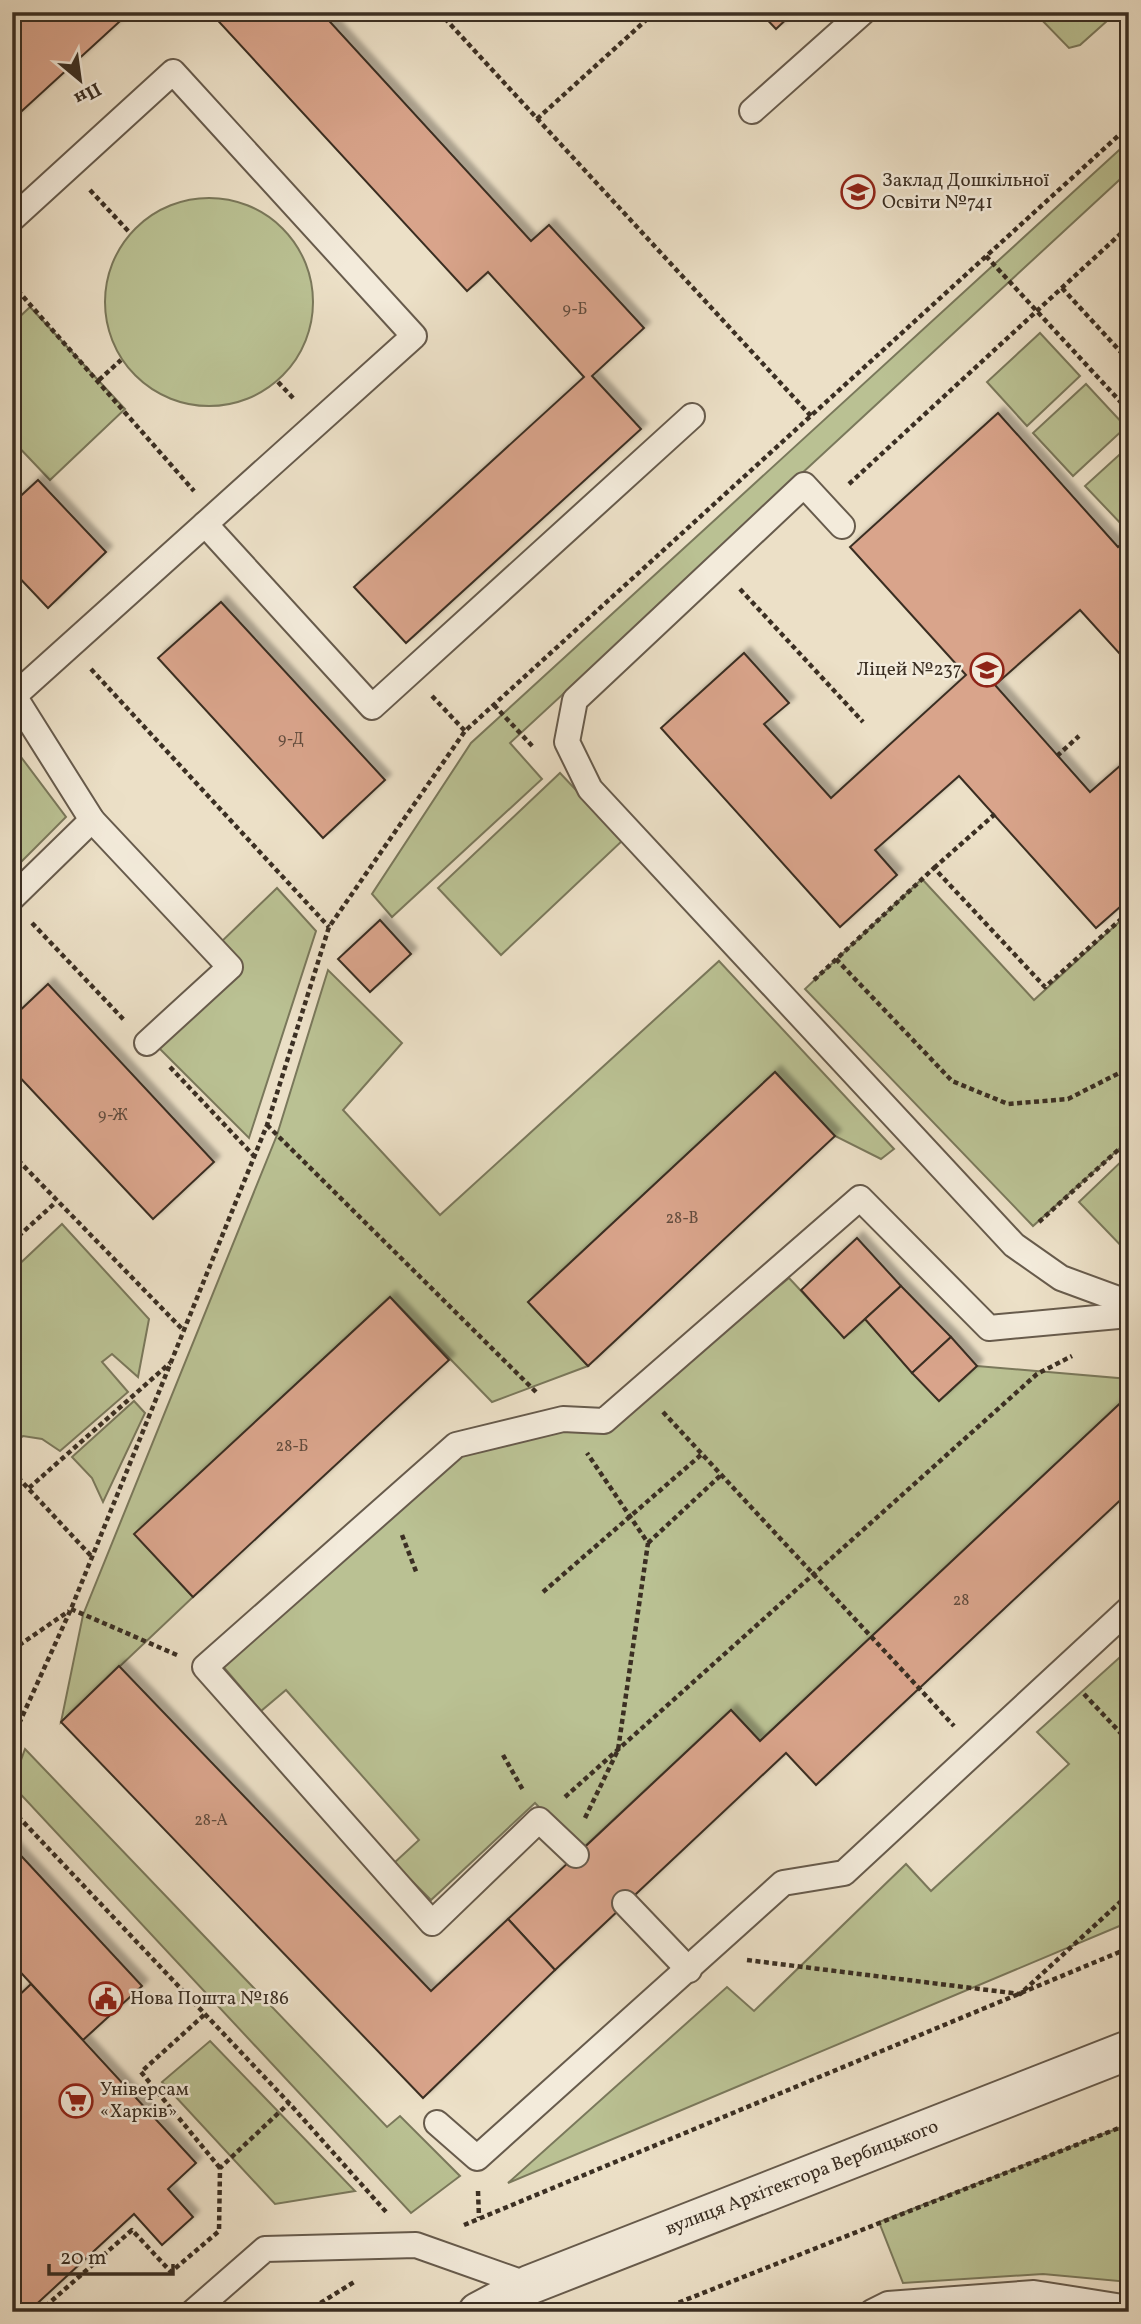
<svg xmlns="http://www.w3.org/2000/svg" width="1141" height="2324" font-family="Vollkorn,serif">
<defs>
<filter id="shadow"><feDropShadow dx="6" dy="-6" stdDeviation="2" flood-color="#0004"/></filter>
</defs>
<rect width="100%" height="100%" fill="#ece0c7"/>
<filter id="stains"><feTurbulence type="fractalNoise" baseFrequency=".00286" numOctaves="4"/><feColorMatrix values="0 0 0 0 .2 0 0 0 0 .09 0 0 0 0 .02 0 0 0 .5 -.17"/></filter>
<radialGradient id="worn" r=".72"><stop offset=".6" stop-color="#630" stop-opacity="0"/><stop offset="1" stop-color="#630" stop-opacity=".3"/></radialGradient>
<g fill="#bac193" stroke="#7a785b" stroke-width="2">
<path d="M1034,12H1117L1080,45L1069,48Z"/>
<path d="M1129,141V171L510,743L542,779L392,917L372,894L471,743Z"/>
<circle cx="209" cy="302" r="104"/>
<path d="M30,307L125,409L50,480L12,440V324Z"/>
<path d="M1040,333L1080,376L1027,426L987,382Z"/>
<path d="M1086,384L1126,427L1073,476L1033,433Z"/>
<path d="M1129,446V526L1126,529L1085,486Z"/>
<path d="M12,745L66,817L12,871Z"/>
<path d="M560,773L623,840L501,955L438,888Z"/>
<path d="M922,879L1034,1000L1129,913V1140L1033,1226L805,989Z"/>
<path d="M277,888L316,931L249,1138L157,1046L239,967L221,942Z"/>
<path d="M719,961L894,1149L881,1159L835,1136L775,1072L528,1302L588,1366L492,1402L390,1297L135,1534L193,1597L61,1722L83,1615L277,1135L328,970L402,1043L343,1110L440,1215Z"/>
<path d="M1129,1154V1254L1079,1202Z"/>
<path d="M62,1224L149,1319L138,1377L112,1354L102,1362L128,1392L60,1451L42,1439L23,1436L12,1445V1271Z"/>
<path d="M789,1278L844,1337L865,1319L939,1401L977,1366L1129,1379V1395L760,1741L731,1710L581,1850L535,1803L431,1900L394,1863L419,1840L286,1690L261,1711L221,1664L462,1453L570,1428L605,1430Z"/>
<path d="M134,1401L145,1413L103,1502L92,1478L72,1457Z"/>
<path d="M1129,1649V1922L508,2183L727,1987L754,2011L906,1864L931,1891L1069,1764L1037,1732Z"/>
<path d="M25,1749L387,2127L400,2116L460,2176L411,2213L12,1785Z"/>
<path d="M210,2041L355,2191L275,2204L162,2082Z"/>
<path d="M1129,2124V2282L1043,2274L903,2283L879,2222Z"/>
</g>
<g fill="#d9a48b" stroke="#3b2f23" stroke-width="2" filter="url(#shadow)">
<path d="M23,12H130L12,120V22Z"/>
<path d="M210,12H321L531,241L549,225L644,328L592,376L641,429L406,643L354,587L584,377L488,272L467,291Z"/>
<path d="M760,12H794L776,29Z"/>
<path d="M998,413L1118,547L1129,537V664L1080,610L995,685L1090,792L1129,758V899L1096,928L959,776L875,850L897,875L840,927L661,728L744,653L789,703L764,724L831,798L966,675L850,547Z"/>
<path d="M38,480L106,552L48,608L12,570V504Z"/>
<path d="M221,602L385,780L323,838L158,658Z"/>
<path d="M380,920L411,954L370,992L338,959Z"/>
<path d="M48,984L214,1162L153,1219L12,1069V1018Z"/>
<path d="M775,1072L835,1136L588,1366L528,1302Z"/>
<path d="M857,1238L901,1286L844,1338L801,1290Z"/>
<path d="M901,1286L951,1337L912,1373L865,1319Z"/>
<path d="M390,1297L449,1360L193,1597L134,1534Z"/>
<path d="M951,1337L977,1366L939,1401L912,1373Z"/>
<path d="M1129,1395V1492L816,1785L786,1753L555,1970L508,1919L731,1710L760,1741Z"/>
<path d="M119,1666L431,1991L508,1919L555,1970L423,2098L61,1722Z"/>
<path d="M12,1846L142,1986L83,2040L12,1963Z"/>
<path d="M31,1984L196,2163L168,2189L193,2217L162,2245L134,2214L28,2312H12V2002Z"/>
</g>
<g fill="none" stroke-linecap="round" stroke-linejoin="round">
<defs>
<g id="service">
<path d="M752,111L863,12"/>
<path d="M12,219L173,72L414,336L14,696L12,694"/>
<path d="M205,524L372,707L692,416"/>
<path d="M842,526L804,485L575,700L567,742L590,789L1014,1245L1061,1278L1129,1303"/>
<path d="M14,696L92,820L230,967L147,1043"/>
<path d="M12,898L92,820"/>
<path d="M576,1855L539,1820L432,1923L205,1667L456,1445L563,1419L604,1421L860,1198L989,1328L1129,1315"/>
<path d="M625,1903L689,1970"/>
<path d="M437,2123L477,2158L783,1883L844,1873L1129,1609"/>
<path d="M193,2312L265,2249L416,2245L529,2285"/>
<path d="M872,2312L888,2304L1034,2293L1129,2308"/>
</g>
<path id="tertiary" d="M478,2312L529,2285L1129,2050"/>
</defs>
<use href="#service" stroke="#675b4c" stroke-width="28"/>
<use href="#tertiary" stroke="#675b4c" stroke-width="42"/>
<g stroke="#3b2f23" stroke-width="4.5" stroke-dasharray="5 3.5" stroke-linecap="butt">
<path d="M439,12L811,416"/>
<path d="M537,119L655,12"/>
<path d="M90,190L130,233"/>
<path d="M986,256L1129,411"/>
<path d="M12,284L194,491"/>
<path d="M1062,288L1129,361"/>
<path d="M99,380L121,360"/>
<path d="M278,382L294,399"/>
<path d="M849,484L1129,226"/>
<path d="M740,589L863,722"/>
<path d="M91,669L329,927"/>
<path d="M432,696L465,731"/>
<path d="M494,705L534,748"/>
<path d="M1057,756L1079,736"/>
<path d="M934,868L995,814"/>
<path d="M32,923L125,1021"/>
<path d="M836,959L952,1081L1008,1104L1068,1099L1129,1068"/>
<path d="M814,980L934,868L1045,987L1129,912"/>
<path d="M170,1067L254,1156"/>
<path d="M267,1125L537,1393"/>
<path d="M12,1154L184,1331"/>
<path d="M1039,1222L1129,1140"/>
<path d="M12,1242L56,1202"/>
<path d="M663,1412L954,1726"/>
<path d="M12,1471L92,1557"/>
<path d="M29,1488L170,1363"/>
<path d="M402,1535L417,1574"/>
<path d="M648,1543L721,1475"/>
<path d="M543,1592L702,1454"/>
<path d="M71,1609L177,1655"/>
<path d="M12,1650L69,1611"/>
<path d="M1084,1694L1129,1742"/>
<path d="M12,1739L71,1609L267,1125L329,927L465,731L1129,126"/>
<path d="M503,1755L523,1790"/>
<path d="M565,1797L1037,1374L1072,1356"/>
<path d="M12,1810L289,2103L387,2213"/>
<path d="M585,1818L618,1750L648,1543L587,1453"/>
<path d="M747,1960L1020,1994L1129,1894"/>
<path d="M204,2015L141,2072L220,2168"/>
<path d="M478,2191L479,2218"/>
<path d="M464,2225L1129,1948"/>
<path d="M39,2312L132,2230L171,2272L219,2231L220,2168L289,2103"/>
<path d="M306,2312L354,2282"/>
<path d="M655,2312L1129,2124"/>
</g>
<use href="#service" stroke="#f3ebdb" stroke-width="24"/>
<use href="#tertiary" stroke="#f3ebdb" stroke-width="38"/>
</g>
<defs>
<symbol id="school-ring" viewBox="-11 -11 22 22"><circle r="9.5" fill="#f3ebdb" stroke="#8f2418" stroke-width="1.5"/><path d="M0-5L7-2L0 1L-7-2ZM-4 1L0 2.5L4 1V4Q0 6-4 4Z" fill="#8f2418"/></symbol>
<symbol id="civic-ring" viewBox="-11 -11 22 22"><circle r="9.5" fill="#f3ebdb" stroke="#8f2418" stroke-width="1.5"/><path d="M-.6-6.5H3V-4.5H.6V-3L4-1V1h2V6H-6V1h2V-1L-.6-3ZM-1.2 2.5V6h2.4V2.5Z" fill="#8f2418"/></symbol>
<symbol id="supermarket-ring" viewBox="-11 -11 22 22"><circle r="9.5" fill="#f3ebdb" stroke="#8f2418" stroke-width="1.5"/><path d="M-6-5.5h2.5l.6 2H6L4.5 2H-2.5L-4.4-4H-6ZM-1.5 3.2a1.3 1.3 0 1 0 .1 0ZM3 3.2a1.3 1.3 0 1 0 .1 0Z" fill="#8f2418"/></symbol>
</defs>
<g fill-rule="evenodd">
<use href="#school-ring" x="839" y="173" width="38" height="38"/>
<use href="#school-ring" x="968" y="651" width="38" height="38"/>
<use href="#civic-ring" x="87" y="1980" width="38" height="38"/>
<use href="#supermarket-ring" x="57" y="2082" width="38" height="38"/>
</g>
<g text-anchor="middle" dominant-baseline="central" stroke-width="5" stroke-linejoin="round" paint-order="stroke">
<g font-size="16" fill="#624c3d">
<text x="575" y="310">9-Б</text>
<text x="291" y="740">9-Д</text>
<text x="113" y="1116">9-Ж</text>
<text x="682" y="1219">28-В</text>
<text x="292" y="1447">28-Б</text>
<text x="961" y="1601">28</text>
<text x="211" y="1821">28-А</text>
</g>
<g font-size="19" fill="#3b2f23" stroke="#f3ebdb" text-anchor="start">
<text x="882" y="181">Заклад Дошкільної<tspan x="882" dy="22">Освіти №741</tspan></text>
<text x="962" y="670" text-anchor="end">Ліцей №237</text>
<text x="130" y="1999">Нова Пошта №186</text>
<text x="100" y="2090">Універсам<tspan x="100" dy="22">«Харків»</tspan></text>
</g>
<g font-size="19" fill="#3b2f23" stroke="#f3ebdb">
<text transform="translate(802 2178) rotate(-21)">вулиця Архітектора Вербицького</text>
</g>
</g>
<rect width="1141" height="2324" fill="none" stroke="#ece0c7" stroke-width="42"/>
<rect x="14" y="14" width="1113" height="2296" fill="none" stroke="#3b2f23" stroke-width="3.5"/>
<rect x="21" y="21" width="1099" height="2282" fill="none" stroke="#3b2f23" stroke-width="2"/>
<g transform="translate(80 80) rotate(151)" stroke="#f3ebdb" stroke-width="5" paint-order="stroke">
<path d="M0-5L12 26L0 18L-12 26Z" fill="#3b2f23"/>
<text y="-10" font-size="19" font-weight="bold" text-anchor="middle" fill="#3b2f23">Пн</text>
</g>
<path d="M49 2264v10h124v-10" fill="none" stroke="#3b2f23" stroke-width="3.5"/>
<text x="60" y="2264" font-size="21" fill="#3b2f23" stroke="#f3ebdb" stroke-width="5" paint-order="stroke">20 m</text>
<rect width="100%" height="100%" filter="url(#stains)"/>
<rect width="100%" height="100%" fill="url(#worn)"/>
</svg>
